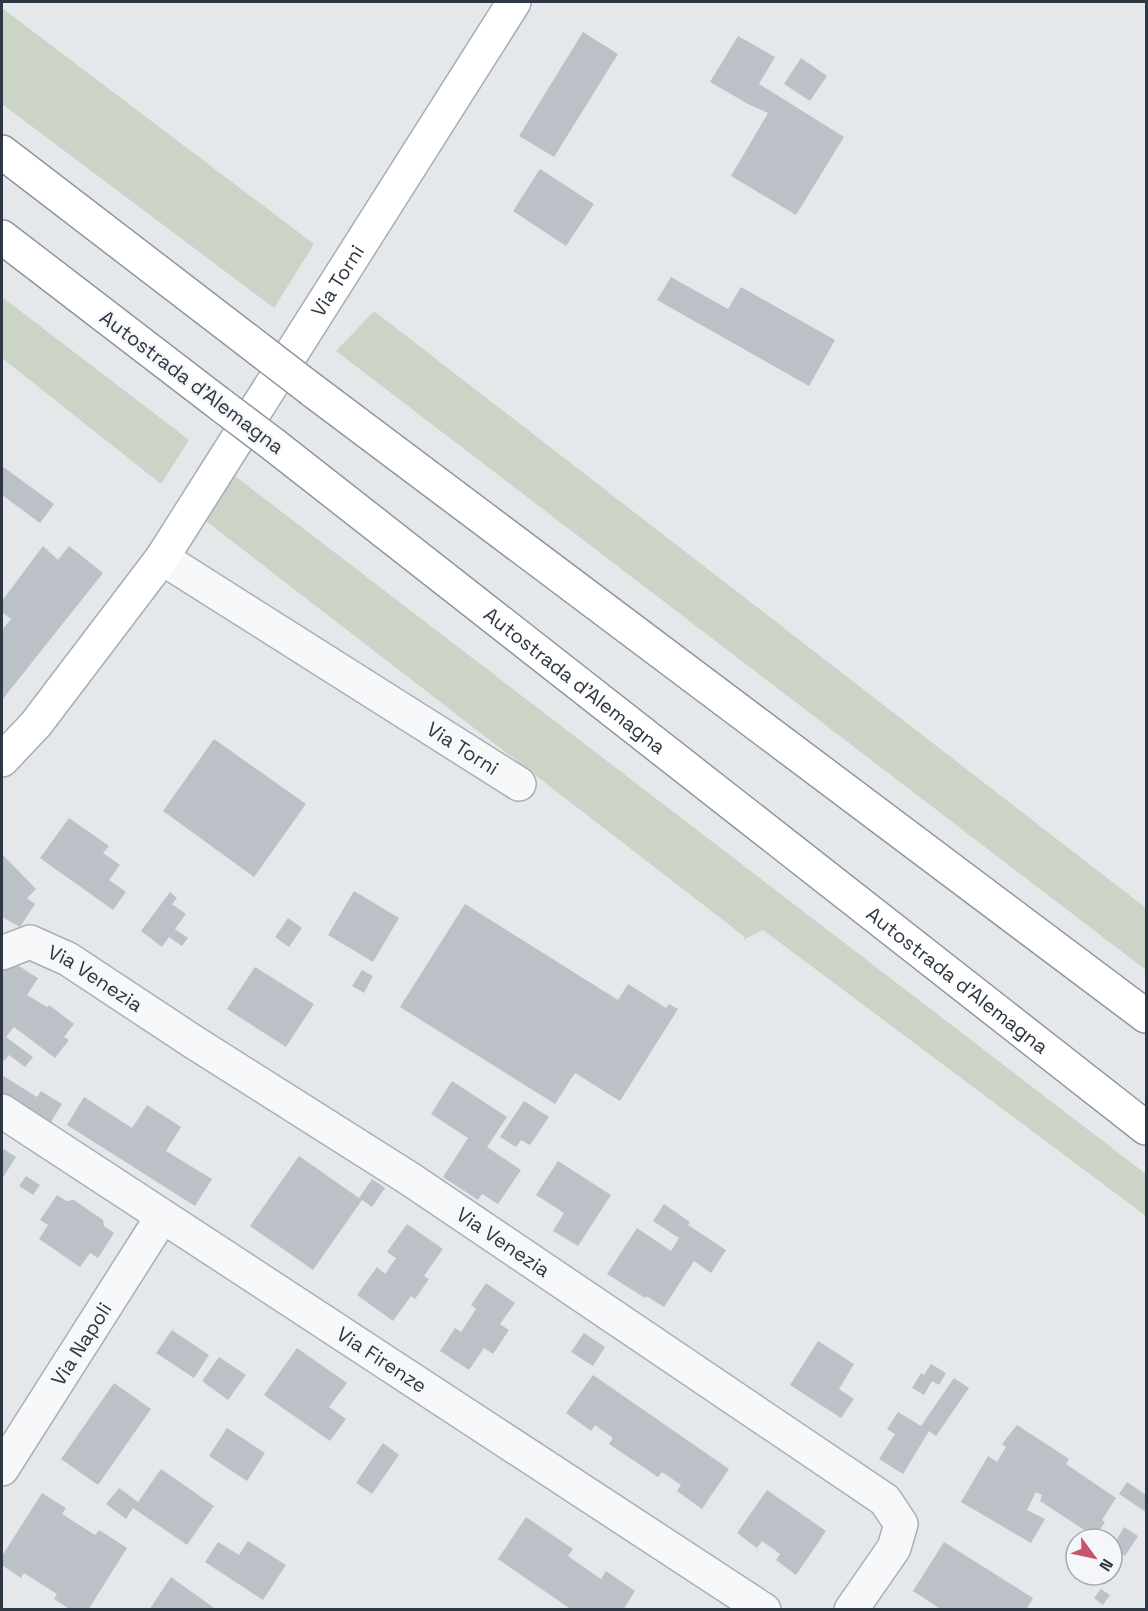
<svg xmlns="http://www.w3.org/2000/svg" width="1148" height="1611" font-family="'Space Grotesk',sans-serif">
<rect width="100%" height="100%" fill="#e5e8eb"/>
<g fill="#cbd4c6">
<path d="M2,8L314,244L274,308L2,104Z"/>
<path d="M2,297L189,440L161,484L2,358Z"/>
<path d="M374,311L1146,908V970L336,351Z"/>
<path d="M231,473L1146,1174V1216L763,930L743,940L745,937L202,518Z"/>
</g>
<g fill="#bcc1c8">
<path d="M583,32L618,54L554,157L519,136Z"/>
<path d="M738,36L775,57L759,84L844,137L796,215L731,176L768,113L748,104L710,82Z"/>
<path d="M801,58L827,76L810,101L784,84Z"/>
<path d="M540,169L594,204L566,246L513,211Z"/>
<path d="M671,277L728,309L741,287L835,340L809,386L657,300Z"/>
<path d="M2,466L54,504L40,523L2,495Z"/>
<path d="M43,546L58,560L69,546L103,573L2,700V630L11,619L2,612V601Z"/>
<path d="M214,739L306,804L254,877L163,811Z"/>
<path d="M69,818L109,846L103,853L120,865L109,880L126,892L113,910L40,858Z"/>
<path d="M2,854L36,889L27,898L35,904L20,927L2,917Z"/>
<path d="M354,891L399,918L373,962L328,935Z"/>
<path d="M170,892L177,898L172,904L186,914L175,929L188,938L182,946L169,937L162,947L141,931Z"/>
<path d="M465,904L618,1000L628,984L666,1008L669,1004L678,1009L620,1101L575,1073L555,1104L400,1007Z"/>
<path d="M288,918L302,928L289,947L275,937Z"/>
<path d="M6,958L38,978L27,995L47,1007L49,1005L74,1024L64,1037L69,1040L55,1058L14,1027L6,1037L33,1057L25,1067L9,1055L3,1062L2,1060V964Z"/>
<path d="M255,967L314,1004L286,1047L227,1009Z"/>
<path d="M362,970L373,976L364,993L352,986Z"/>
<path d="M2,1075L37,1097L41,1091L62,1104L49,1125L2,1096Z"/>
<path d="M452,1081L507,1117L487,1147L521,1170L498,1204L482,1194L478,1200L443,1177L468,1138L431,1114Z"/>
<path d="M84,1097L132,1128L147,1105L181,1127L166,1151L212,1179L195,1206L67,1125Z"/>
<path d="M524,1101L549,1117L530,1145L521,1140L516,1147L500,1137Z"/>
<path d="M2,1148L16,1157L2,1179Z"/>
<path d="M299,1156L359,1198L372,1179L385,1188L372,1207L362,1200L313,1270L250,1226Z"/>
<path d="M558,1161L611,1195L578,1246L553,1231L564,1213L536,1195Z"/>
<path d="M26,1176L40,1185L33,1195L19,1186Z"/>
<path d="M57,1195L67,1201L74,1200L103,1220L104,1226L114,1233L98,1258L90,1253L80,1267L39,1239L48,1225L40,1220Z"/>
<path d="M664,1204L690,1222L688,1225L726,1250L711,1273L694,1261L664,1307L646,1296L645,1298L607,1274L637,1228L671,1251L679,1238L653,1221Z"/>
<path d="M407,1224L443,1249L424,1276L429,1279L415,1299L411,1296L393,1321L357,1295L377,1267L385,1274L396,1258L387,1252Z"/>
<path d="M486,1283L515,1303L500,1324L509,1330L493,1354L484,1348L469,1370L440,1351L455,1328L461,1332L476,1309L471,1305Z"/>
<path d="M172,1330L209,1355L194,1378L156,1353Z"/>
<path d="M584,1333L605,1347L593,1366L571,1352Z"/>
<path d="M818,1341L854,1364L839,1389L854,1399L841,1418L790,1385Z"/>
<path d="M297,1348L347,1383L329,1407L346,1419L330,1441L264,1395Z"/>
<path d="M219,1357L246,1375L228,1400L202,1381Z"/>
<path d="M931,1364L946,1373L939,1385L932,1381L924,1395L912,1388L921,1373L924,1375Z"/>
<path d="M593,1375L729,1469L702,1509L677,1491L681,1485L662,1472L658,1477L609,1444L613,1438L595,1425L591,1431L566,1413Z"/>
<path d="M954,1378L969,1388L936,1436L929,1431L903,1474L879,1459L895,1434L887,1429L898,1412L921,1426Z"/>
<path d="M114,1383L151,1409L98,1485L61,1459Z"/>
<path d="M1017,1425L1069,1459L1066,1464L1116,1498L1102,1520L1105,1522L1095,1537L1040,1501L1042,1495L1036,1492L1027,1510L1045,1519L1031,1543L961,1502L988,1456L997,1462L1006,1447L1002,1444Z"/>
<path d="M227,1428L265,1453L247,1481L209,1456Z"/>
<path d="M383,1443L399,1455L372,1494L356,1483Z"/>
<path d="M161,1469L214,1506L187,1545L133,1508L126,1519L106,1504L119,1488L138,1502Z"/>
<path d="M1127,1482L1146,1495V1512L1119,1494Z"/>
<path d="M767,1490L826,1531L796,1575L776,1560L780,1554L762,1541L757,1548L737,1533Z"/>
<path d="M42,1493L66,1508L62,1514L95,1535L99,1530L127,1548L88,1610H71L54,1599L57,1594L24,1573L21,1578L2,1565V1556Z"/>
<path d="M526,1517L573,1549L568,1556L601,1579L606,1571L635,1591L623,1610H572L498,1559Z"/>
<path d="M1124,1527L1138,1536L1125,1556L1112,1548Z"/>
<path d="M248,1541L286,1565L263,1600L205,1562L218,1542L239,1555Z"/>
<path d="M944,1542L1033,1598L1026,1610H942L913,1591Z"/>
<path d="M171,1577L217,1610H149Z"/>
<path d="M1101,1589L1110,1595L1103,1605L1094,1598Z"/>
</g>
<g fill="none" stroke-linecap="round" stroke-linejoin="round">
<defs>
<g id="minor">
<path id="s1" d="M162,558L519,784"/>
<path id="s2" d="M2,953L30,942L68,959L192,1041L410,1179L885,1500L901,1524L894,1548L851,1610"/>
<path id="s3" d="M2,1111L764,1610"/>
<path id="s4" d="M2,1469L162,1217"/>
</g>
<g id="major">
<path id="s5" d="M2,760L36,724L162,558L514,2"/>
</g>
<g id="highway">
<path d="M2,152L260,350"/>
<path d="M2,237L221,405"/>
<path d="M312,390L1146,1016"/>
<path id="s6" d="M274,445L1146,1128"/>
</g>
</defs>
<use href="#minor" stroke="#aaafb5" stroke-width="36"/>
<use href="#major" stroke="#a5adb6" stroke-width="36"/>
<use href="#highway" stroke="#8d96a1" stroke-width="36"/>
<use href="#minor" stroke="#f7f8fa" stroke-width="33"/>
<use href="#major" stroke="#fff" stroke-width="33"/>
<use href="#highway" stroke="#fff" stroke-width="33"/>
<defs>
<g id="highway-bridge">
<path d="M260,350L312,390"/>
<path d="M221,405L274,445"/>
</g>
</defs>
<use href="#highway-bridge" stroke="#8d96a1" stroke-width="36" stroke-linecap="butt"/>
<use href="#highway-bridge" stroke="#fff" stroke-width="33"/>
</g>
<g text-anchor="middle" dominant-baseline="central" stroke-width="4.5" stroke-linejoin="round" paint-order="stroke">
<g font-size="20" fill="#2d3743" stroke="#f4f6f9">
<text stroke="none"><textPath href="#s5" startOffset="586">Via Torni</textPath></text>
<text transform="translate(192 382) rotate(37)">Autostrada d'Alemagna</text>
<text stroke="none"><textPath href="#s6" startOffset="382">Autostrada d'Alemagna</textPath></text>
<text stroke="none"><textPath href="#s1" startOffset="356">Via Torni</textPath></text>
<text stroke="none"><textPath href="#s2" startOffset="105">Via Venezia</textPath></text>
<text stroke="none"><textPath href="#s6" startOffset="868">Autostrada d'Alemagna</textPath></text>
<text stroke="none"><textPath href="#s2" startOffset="591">Via Venezia</textPath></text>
<text stroke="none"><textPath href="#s4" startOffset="148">Via Napoli</textPath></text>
<text stroke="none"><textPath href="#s3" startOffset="454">Via Firenze</textPath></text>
</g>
</g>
<rect width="1148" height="1611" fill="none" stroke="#2d3743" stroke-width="6"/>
<g transform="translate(1094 1557) rotate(123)"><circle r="28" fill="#f4f6f9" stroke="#a4aab0" stroke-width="1.5"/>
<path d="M0-4.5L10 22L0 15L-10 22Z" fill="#c5556d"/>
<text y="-9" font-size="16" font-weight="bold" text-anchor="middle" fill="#2d3743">N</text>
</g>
</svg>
